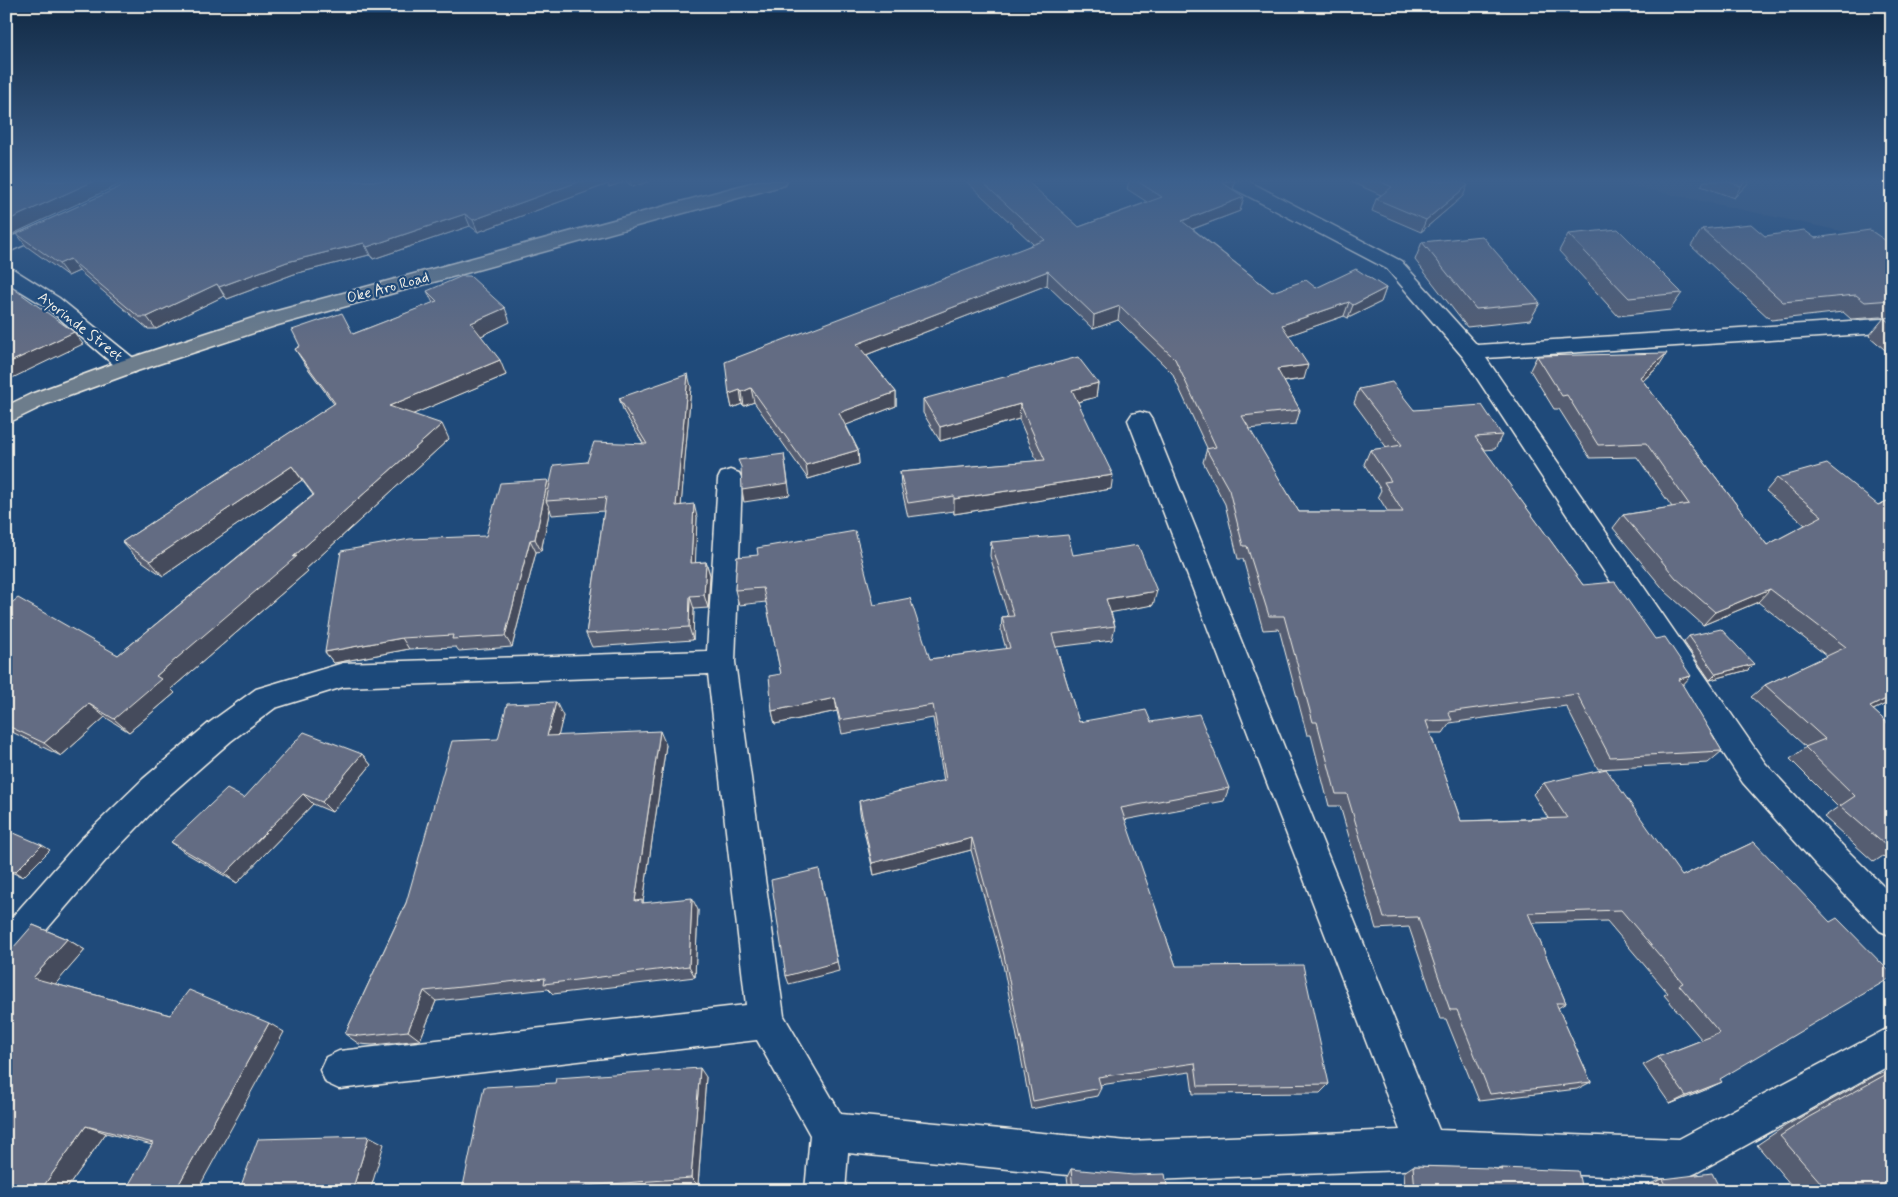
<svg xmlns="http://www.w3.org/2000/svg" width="1898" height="1197" font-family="Mynerve,sans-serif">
<rect width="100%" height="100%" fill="#1f4a7a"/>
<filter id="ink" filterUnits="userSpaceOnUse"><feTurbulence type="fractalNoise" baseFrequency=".02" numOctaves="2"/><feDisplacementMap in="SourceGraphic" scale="10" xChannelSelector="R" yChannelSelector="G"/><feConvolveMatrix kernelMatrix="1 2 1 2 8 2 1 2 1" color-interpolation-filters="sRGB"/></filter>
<g filter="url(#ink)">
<path fill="#33547d" d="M1609,181H1892V242Z"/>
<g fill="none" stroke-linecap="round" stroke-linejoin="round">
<defs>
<g id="minor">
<path d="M1225,181H1248L1401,261L1477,345L1881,319L1889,321L1892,326L1889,331L1881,333L1486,358L1765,763L1842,845L1892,895V936L1880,931L1818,867L1743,783L1463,357L1387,269L1227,185Z"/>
<path d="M56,218L63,220L66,224L63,228L6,253V239Z"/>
<path d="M6,267L13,269L59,298L137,361L140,366L137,371L129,373L121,371L45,306L6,282Z"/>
<path d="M1140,412L1148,414L1152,420L1439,1130L1679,1139L1892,1026V1064L1696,1173L1682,1179L1427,1169L1128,1181L848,1153L845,1191H805L810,1135L757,1040L339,1089L326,1083L320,1070L326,1057L339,1051L746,1005L708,674L343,687L275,708L231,741L165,799L106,860L18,963L6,968V924L82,838L143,779L209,723L256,689L343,663L707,651L718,479L721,473L730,470L739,473L742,479L735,662L784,1016L841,1114L1128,1141L1400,1130L1128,420L1132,414Z"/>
</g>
<path id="major" d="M758,181H787L785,185L278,325L137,371L47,404L6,424V406L31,394L121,361L262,315Z"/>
</defs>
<use href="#minor" stroke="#f4f1e8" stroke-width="3"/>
<use href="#major" stroke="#f4f1e8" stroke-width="3"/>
<use href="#minor" fill="#1f4a7a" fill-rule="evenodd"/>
<use href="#major" fill="#6d7d8c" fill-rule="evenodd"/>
</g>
<g fill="#555d71" stroke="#f4f1e8">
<path d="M133,181H650L632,187L626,181L609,187L608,184L478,232L470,226L373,259L369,255L294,274L227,299L224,296L156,329H148L79,271L68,276L26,246L17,234Z"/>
<path d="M966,181H1027L1079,227L1147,202L1127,189L1129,181H1235L1233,190L1240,211L1193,229L1272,292L1316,288H1386L1381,302L1348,318L1344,316L1289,335L1304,379L1284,382L1300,410L1296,424L1249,429L1299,512H1388L1378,496L1381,490L1364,464L1370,450L1387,448L1354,403L1359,389L1414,410L1502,435L1495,449L1484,450L1583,585L1655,639L1691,676L1682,685L1722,751L1708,763L1598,769L1566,706L1450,723L1443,733H1430L1461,821L1548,818L1533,794L1544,783L1682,876L1754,842L1720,1079L1705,1090L1670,1104L1643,1065L1658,1057L1702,1040L1664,995L1668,993L1607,921L1532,923L1566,1003L1558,1008L1591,1082L1577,1089L1479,1101L1446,1019H1440L1409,927L1376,929L1340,806H1329L1311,735H1307L1279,629L1263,630L1243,559H1238L1225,504L1203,462L1207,448L1172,373L1118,320L1093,329L1047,285L866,355L896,392V406L846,425L858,450L859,464L808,479L754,402L744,406L742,404L732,408L729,394L1033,244Z"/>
<path d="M1349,181H1458L1468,185L1463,196L1421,232L1372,211L1376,199L1381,195Z"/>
<path d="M1704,181H1750L1734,198L1701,186Z"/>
<path d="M1702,229L1765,236L1815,238L1892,245V356L1869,336L1884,318H1885L1881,317L1851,319L1843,312L1771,320L1691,246Z"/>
<path d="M1568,234L1682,293L1670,310L1618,316L1559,251Z"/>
<path d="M1422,242L1540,303L1530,320L1467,327L1415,260Z"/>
<path d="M427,291L510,322L481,336L506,375L413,414L449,439L306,569L308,571L171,689L175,693L129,732L105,717L61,756L6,729V607L118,655L313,495L302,480L163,576L136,557L122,542L334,404L304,363L295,349L353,334L433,303Z"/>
<path d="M1537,356L1658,367L1643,381L1767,545L1805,525L1766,491L1777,478L1878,505L1892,499V701L1873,710L1892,727V865L1883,856L1874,862L1824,817L1838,807L1790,759L1806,747L1751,697L1765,685L1827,656L1758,602L1703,625L1665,591L1613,528L1623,515L1672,507L1637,457L1590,458L1559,409H1554L1530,370Z"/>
<path d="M1098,383L1096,397L1078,402L1111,489L954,514V511L908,517L901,486L900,472L1037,461L1019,419L940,441L923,413V399Z"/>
<path d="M691,387L681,505L697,517L695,563L706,562L710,575L708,608L694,609L693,640L592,647L586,634L604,511L552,515L550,509L541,551L536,552L512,647L459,651L456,647L409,649L334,663L325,652L486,536L550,484L587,462L643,443L624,412L619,398Z"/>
<path d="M1892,456V467L1886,462Z"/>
<path d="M991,542L1073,555L1153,605L1111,612L1115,626L1112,640L1056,647L1079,722H1151L1229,788L1224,801L1124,820L1176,966L1329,1084L1320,1093L1193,1094L1190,1072L1100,1085L1101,1088L1097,1096L1031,1109L1003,965L971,850L874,875L860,813L859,801L944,781L933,718L842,734L837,711L775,724L772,711L781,674L766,602L739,605L735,590L737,557L874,605L930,659L1006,649L1001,631L1002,617L1008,616L990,556Z"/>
<path d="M1689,636L1748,670L1710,680L1684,642Z"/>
<path d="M563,716L558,736L666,745L643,902L644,903L698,910L695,977L553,994L548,989L436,1001L420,1040L373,1045L359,1044L345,1034L406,903L498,739Z"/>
<path d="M362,754L371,765L332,812L313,804L237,883L184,852L171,842L244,798Z"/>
<path d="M6,840L50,850L23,877L6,870Z"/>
<path d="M33,925L67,939L85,950L55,984L170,1015L284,1032L152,1145L106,1133L65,1191Z"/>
<path d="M1892,1069V1191H1796L1757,1145L1785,1126L1878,1074Z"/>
<path d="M706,1077L698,1185L625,1191H462Z"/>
<path d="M1413,1166L1499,1169L1501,1168L1582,1191H1405L1404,1172Z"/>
<path d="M1071,1169L1168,1191H1069L1067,1177Z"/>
<path d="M1663,1179L1721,1191H1652L1649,1184Z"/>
</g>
<g fill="#454c5c" stroke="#f4f1e8">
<path d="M94,181H127L6,237V221Z"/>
<path d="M581,181H607L608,184L478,232L473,220Z"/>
<path d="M607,181H626L609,187Z"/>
<path d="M630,181H650L632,187Z"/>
<path d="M1228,181H1235L1233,190L1223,183Z"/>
<path d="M1746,181H1750L1734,198L1741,186Z"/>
<path d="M1468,185L1463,196L1421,232L1426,220Z"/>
<path d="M1244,197L1240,211L1179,234L1182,221Z"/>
<path d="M465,214L470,226L373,259L367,247Z"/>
<path d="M364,243L369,255L294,274L227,299L219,287L287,262Z"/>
<path d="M70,259L79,271L68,276L59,264Z"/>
<path d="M1048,271L1047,285L858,358L857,344Z"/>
<path d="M217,284L224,296L156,329L147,317Z"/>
<path d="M1386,288L1381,302L1348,318L1353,305Z"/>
<path d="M1349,302L1344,316L1278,339L1282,325Z"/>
<path d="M1120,306L1118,320L1093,329L1094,315Z"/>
<path d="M505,308L510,322L477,338L471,323Z"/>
<path d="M74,332L83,344L6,381V364Z"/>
<path d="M1667,353L1658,367L1631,391L1640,377Z"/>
<path d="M500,360L506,375L397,421L389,406Z"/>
<path d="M1308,365L1304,379L1273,383L1277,369Z"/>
<path d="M688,374L691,387L680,519L676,506Z"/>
<path d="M1098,383L1096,397L1070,404L1072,390Z"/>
<path d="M751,388L754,402L744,406L742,392Z"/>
<path d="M740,390L742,404L732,408L729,394Z"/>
<path d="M896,392V406L841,427L839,413Z"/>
<path d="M1020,404L1019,419L940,441V427Z"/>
<path d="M442,424L449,439L306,569L308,571L171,689L175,693L129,732L114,719L156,676L293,557Z"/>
<path d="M858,450L859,464L808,479L806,465Z"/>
<path d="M784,454L790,495L744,502L742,490Z"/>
<path d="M292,466L302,480L163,576L150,561Z"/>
<path d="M1113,475L1111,489L954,514V499Z"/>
<path d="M548,480L553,492L546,501L550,509L541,551L535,539Z"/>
<path d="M694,504L697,517L695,576L691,563Z"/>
<path d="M530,540L536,552L512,647L505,636Z"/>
<path d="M706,562L710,575L708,608L704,595Z"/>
<path d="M1770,589L1758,602L1703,625L1715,612Z"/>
<path d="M1157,591L1153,605L1103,614L1106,599Z"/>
<path d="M690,596L694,609L693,640L689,627Z"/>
<path d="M402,638L409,649L334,663L325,652Z"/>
<path d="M1754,664L1748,670L1710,680L1716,674Z"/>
<path d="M1691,676L1679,689V679Z"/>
<path d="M1892,696V701L1854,719L1870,707Z"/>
<path d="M835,698L837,711L775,724L772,711Z"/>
<path d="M556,702L563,716L555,750L547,736Z"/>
<path d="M89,704L105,717L61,756L44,743Z"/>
<path d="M660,731L666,745L643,902L648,912L635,901Z"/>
<path d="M362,754L371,765L332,812L322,802Z"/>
<path d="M303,794L313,804L237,883L225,874Z"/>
<path d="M972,838L971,850L874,875L872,863Z"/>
<path d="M42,845L50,850L23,877L15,872Z"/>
<path d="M821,878L839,971L789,984L786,976Z"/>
<path d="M692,898L698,910L695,977L689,966Z"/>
<path d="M67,939L85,950L52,988L33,978Z"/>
<path d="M424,991L436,1001L420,1040L408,1031Z"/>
<path d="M269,1023L284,1032L197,1191H175Z"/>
<path d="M700,1068L706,1077L698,1185L691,1178Z"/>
<path d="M1722,1082L1705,1090L1670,1104L1686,1096Z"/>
<path d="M86,1126L106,1133L65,1191H40Z"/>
<path d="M369,1136L384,1144L370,1191H352Z"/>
<path d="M584,1186L590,1191H583Z"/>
</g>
<g fill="#636c83" stroke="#f4f1e8">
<path d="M6,181H94L6,221Z"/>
<path d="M133,181H581L473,220L465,214L367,247L364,243L287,262L219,287L217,284L147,317H139L70,259L59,264L17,234Z"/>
<path d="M981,181H1027L1079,227L1162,197L1137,181H1228L1223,183L1244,197L1182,221L1272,292L1306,280L1316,288L1356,269L1386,288L1353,305L1349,302L1282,325L1308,365L1277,369L1300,410L1242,416L1299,512H1403L1384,482L1391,481L1370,450L1402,445L1359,389L1392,382L1414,410L1482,405L1502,435L1475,437L1583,585L1615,582L1655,639L1665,637L1691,676L1679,679L1722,751L1610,757L1577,694L1448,712L1452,720L1426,721L1461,821L1567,818L1544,783L1606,769L1682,876L1754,842L1830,922L1837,918L1892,974V977L1720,1079L1722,1082L1686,1096L1658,1057L1720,1033L1679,985L1683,983L1621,910L1528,913L1566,1003H1556L1591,1082L1490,1094L1457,1010H1450L1418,917L1384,918L1347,794H1336L1317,722H1313L1284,616H1269L1247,546H1243L1229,490L1206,449L1216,447L1175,359L1120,306L1094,315L1048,271L857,344L896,392L839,413L858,450L806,465L751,388L742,392L740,390L729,394L725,362L1045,240Z"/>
<path d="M1379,181H1458L1468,185L1426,220L1376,199L1392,187Z"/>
<path d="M1726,181H1746L1741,186Z"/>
<path d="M1751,224L1765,236L1804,230L1815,238L1870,230L1892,245V300L1865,302L1856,295L1783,302L1702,229Z"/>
<path d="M1618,229L1682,293L1629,298L1568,234Z"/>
<path d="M1482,236L1540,303L1476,309L1422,242Z"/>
<path d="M462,276H470L505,308L471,323L500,360L389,406L442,424L293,557L297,556L156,676L161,679L114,719L89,704L44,743L6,725V607L18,598L118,655L314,495L292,466L150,561L122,542L335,403L295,349L300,346L292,330L342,313L353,334L437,301L427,291Z"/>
<path d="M10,286L74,332L6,364V288Z"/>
<path d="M1892,317V325L1884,318Z"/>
<path d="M1667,353L1640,377L1767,545L1822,516L1777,478L1827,464L1878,505L1892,499V696L1870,707L1892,727V851L1840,806L1855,796L1805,747L1825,739L1765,685L1846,647L1770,589L1715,612L1676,578L1623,515L1689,504L1646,443L1598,445L1567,395L1562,396L1537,356Z"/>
<path d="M1078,357L1098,383L1072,390L1113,475L954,499V496L908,503L900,472L1045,460L1020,404L940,427L923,399Z"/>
<path d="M688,374L676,506L694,504L691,563L706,562L704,595L690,596L689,627L586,634L606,497L546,501L554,465L587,462L594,442L647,444L619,398Z"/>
<path d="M784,454L788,483L742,490L741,467L738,460Z"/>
<path d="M548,480L535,539L530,540L505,636L452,639L453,635L402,638L325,652L341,551L410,539L486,536L500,483Z"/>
<path d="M855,531L874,605L910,598L930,659L1010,648L1002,617L1014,616L991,542L1068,535L1073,555L1138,545L1157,591L1106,599L1115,626L1052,634L1079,722L1146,710L1151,722L1199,714L1229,788L1121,808L1176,966L1303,965L1329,1084L1198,1086L1195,1063L1098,1077L1101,1088L1033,1101L1004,955L972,838L872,863L859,801L946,780L933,705L840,720L835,698L772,711L769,676L781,674L763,588L735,590L737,557L758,555L757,548Z"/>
<path d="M1721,629L1754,664L1716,674L1689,636Z"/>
<path d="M556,702L547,736L660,731L635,901L642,900V903L692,898L689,966L544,984L545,978L424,991L408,1031L360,1036L345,1034L406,903L452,741L498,739L507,704Z"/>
<path d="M304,732L362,754L322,802L303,794L225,874L171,842L227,789L244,798Z"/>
<path d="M14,833L42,845L15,872L6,869V840Z"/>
<path d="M819,869L837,962L786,976L771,880Z"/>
<path d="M33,925L67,939L33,978L170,1015L189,990L269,1023L175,1191H125L153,1143L86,1126L40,1191H6V956Z"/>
<path d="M700,1068L691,1178L584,1186L583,1191H462L484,1087L555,1083L556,1078Z"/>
<path d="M1892,1071V1191H1828L1780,1136L1809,1117Z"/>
<path d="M369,1136L352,1191H239L258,1139Z"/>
<path d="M1413,1166L1491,1168L1502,1170L1501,1168L1578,1171L1582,1191H1415Z"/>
<path d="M1071,1169L1133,1175L1165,1174L1168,1191H1073Z"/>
<path d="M1712,1173L1721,1191H1669L1663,1179Z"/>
</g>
</g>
<linearGradient id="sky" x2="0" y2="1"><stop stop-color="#112943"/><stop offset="0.52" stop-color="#3c608d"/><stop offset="1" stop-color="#3c608d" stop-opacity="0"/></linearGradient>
<rect width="1898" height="348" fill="url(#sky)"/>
<g text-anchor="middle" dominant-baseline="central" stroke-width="4.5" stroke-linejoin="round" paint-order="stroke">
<g font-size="15" fill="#f4f1e8" stroke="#1f4a7a">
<text transform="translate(388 288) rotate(-15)">Oke Aro Road</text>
<text transform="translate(80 327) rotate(38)">Ayorinde Street</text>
</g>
</g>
<rect width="1898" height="1197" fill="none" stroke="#1f4a7a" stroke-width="25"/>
<rect x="12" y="12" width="1873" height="1172" fill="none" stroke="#f4f1e8" stroke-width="2" filter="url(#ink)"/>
</svg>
